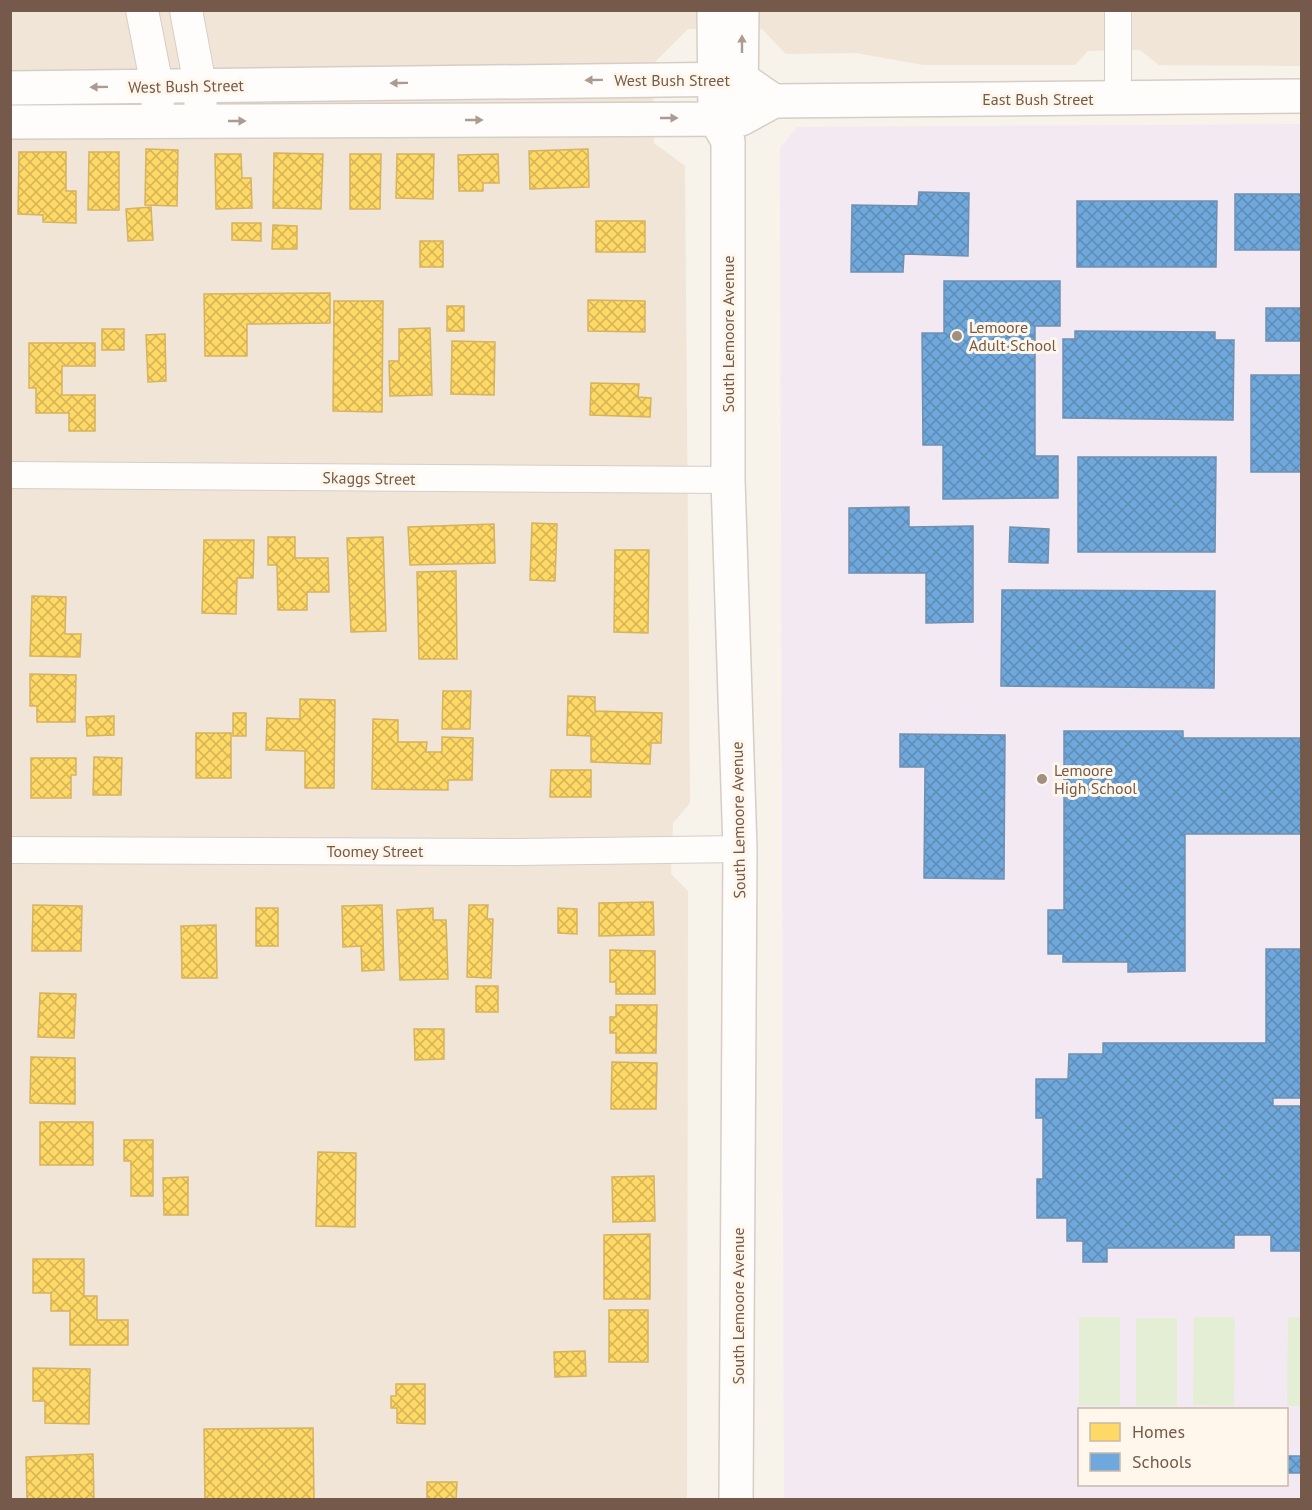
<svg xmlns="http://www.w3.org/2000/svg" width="1312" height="1510" font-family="'PT Sans',sans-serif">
<defs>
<pattern id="homes-cross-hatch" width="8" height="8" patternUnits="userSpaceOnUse" patternTransform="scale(1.5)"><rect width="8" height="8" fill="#ffd966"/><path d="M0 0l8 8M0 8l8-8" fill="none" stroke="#d3b356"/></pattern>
<pattern id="schools-cross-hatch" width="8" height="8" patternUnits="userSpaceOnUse" patternTransform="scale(1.5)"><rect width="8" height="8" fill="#6fa8dc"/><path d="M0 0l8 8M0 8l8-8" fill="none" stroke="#608cb4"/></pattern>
</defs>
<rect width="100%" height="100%" fill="#f7f2ea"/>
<path fill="#f0e5d7" d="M10,11H1301V66L1159,65L1140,50L1088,51L1075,65H924L856,53L786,54L762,29H688L652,65L654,143L685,166L690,803L673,823L671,874L688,891L687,1499H11Z"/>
<path fill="#f3e9f2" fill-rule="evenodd" d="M1301,124V1499H784L780,148L797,127ZM1080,1410H1286V1484H1080Z"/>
<g fill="#e3eed5">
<rect x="1079" y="1317" width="41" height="89"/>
<path d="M1194,1317H1235L1234,1406L1193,1405Z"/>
<path d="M1288,1317H1301V1406H1287Z"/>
<rect x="1136" y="1318" width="41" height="88"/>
</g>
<g fill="url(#homes-cross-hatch)" stroke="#d6b35e" stroke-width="1.5">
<path d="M146,149L178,150L177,206L145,205Z"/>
<path d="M588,149L589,187L530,189L529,151Z"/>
<path d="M19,152H66V191H76V223L43,222V215L18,214Z"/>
<path d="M89,152H119V210H88Z"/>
<path d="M274,153L323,154L321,209L273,208Z"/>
<path d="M215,154H241L242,178H251L252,208L216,209Z"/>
<path d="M350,154H381L380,209H350Z"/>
<path d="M397,154H434L433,199L396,198Z"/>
<path d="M498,154L499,183H483V191H459L458,155Z"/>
<path d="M151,207L153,240L128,241L126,209Z"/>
<rect x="596" y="221" width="49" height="31"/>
<path d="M232,223H261V241L232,240Z"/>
<path d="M273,225L297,226V249H272Z"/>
<rect x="420" y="241" width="23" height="26"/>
<path d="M330,293V323L247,324V356H205L204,294Z"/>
<path d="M588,300L645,301V332L588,331Z"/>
<path d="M334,301H383L382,412L333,411Z"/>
<rect x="447" y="306" width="17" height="25"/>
<path d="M430,328L432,395L390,396L389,361H399V329Z"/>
<rect x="102" y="329" width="22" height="21"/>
<path d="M165,334L166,381L148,382L146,335Z"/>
<path d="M452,341L495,342L494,395L451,394Z"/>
<path d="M29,343H95V366H62V395H95V431H69V413H36V388H29Z"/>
<path d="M591,383L639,384L638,397L651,398L650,417L590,415Z"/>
<path d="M532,523L557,524L555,581L530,580Z"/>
<path d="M494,524L495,563L410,565L408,527Z"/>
<path d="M268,537H295V558H328L329,592H307V610H278L277,565H268Z"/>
<path d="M383,537L386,631L351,632L347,538Z"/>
<path d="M204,540H254L253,578H237L236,614L202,613Z"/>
<path d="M615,550H649L648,633L614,632Z"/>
<path d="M456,571L457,659H419L417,572Z"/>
<path d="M32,596L66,597L65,634H81L80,657L30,656Z"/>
<path d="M30,674L76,675L75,722H37V706H30Z"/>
<path d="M443,691H471L470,729H442Z"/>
<path d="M568,696L595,697V711L662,713L661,743H651L650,764L591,762V736L567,735Z"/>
<path d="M300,699L335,700L334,788H305V751L266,750L267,718L300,719Z"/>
<rect x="233" y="713" width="13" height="23"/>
<path d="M114,716V735L87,736L86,717Z"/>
<path d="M373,719L398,720V742H427L426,752H442V737L473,738L472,780H448V790L372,789Z"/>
<rect x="196" y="733" width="35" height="45"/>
<path d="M94,757L122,758L121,795H93Z"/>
<path d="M31,758H76V775H71V798H31Z"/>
<path d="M551,770H591V797H550Z"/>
<path d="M653,902L654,935L599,936V903Z"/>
<path d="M33,905L82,906L81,951H32Z"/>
<path d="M382,905L384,970L362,971L361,946L343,947L342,906Z"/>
<path d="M469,905H488L487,919H493L491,978L467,977Z"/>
<rect x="256" y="908" width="22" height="38"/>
<path d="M433,908V920H446L448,979L400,980L397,910Z"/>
<path d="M558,908L577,909V934L558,933Z"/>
<path d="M216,925L217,978H182L181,926Z"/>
<path d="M610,950L655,951V994H616V982H610Z"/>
<rect x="476" y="986" width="22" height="26"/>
<path d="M40,993L76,994L74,1038L38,1037Z"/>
<path d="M616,1005H657L656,1053H616V1033H610V1017H616Z"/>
<path d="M414,1029H444V1059L415,1060Z"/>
<path d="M31,1057L75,1058V1104L30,1103Z"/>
<path d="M612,1062L657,1063L656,1109H611Z"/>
<rect x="40" y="1122" width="53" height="43"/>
<path d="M124,1140H153V1196H131V1161H124Z"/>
<path d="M318,1152L356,1153L355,1227L316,1226Z"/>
<path d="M654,1176L655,1221L613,1222L612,1177Z"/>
<path d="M188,1177V1215H164L163,1178Z"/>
<path d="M650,1234V1299H604V1235Z"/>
<path d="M33,1259H84V1296H97V1320H128V1345H70V1311H51V1293H33Z"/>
<rect x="609" y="1310" width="39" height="52"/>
<path d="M585,1351L586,1376L555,1377L554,1352Z"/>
<path d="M33,1368L90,1369L89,1424L45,1423V1401H33Z"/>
<path d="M396,1384H425V1424L397,1423V1408H391V1396H396Z"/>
<path d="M313,1428L314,1500H205L204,1429Z"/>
<path d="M93,1454L94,1500H27L26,1457Z"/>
<path d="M427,1482H457L456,1500H427Z"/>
</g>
<g fill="url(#schools-cross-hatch)" stroke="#7190b0" stroke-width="1.5">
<path d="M919,192L969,193L968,256L904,254L903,272H851L852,205L918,206Z"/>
<rect x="1235" y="194" width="67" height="56"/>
<path d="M1077,201H1217L1216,267H1077Z"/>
<path d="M944,281H1060V326H1035V456H1058V498L943,499V445H923L922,333H944Z"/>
<rect x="1266" y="308" width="36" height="33"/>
<path d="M1075,331L1215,332V340H1234L1233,420L1063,418V339H1075Z"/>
<rect x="1251" y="375" width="51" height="97"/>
<path d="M1078,457H1216L1215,552H1078Z"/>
<path d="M909,507V527L973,526V622L926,623V573H849V508Z"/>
<path d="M1010,527L1049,529L1048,563L1009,562Z"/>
<path d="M1002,590L1215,591L1214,688L1001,686Z"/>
<path d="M1064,731H1183V738H1302V834H1185V971L1128,972V962H1063V954H1048V910H1064Z"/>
<path d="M900,734L1005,735L1004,879L924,878L925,767H900Z"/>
<path d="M1266,949H1302V1098H1273V1106H1302V1251H1271V1235H1234V1248H1107V1262H1083V1241H1067V1218H1037V1179H1043V1118H1036V1079H1068L1069,1054H1103V1043H1266Z"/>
<rect x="1286" y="1456" width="16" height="17"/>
</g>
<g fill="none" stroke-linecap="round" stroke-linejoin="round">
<defs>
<g id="minor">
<path d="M1118,10V98"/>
<path d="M10,475L728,480"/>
<path d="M10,850L518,852L740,849"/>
</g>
<g id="tertiary">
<path d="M142,10L157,86L158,113"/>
<path d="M186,10L200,85L201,121"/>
</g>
<g id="secondary">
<path d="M714,10L715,118L728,141V480L740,849L736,1500"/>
<path d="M10,88L742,79L774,101"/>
<path d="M741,101L742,10"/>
<path d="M10,122L741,119L774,101L1302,96"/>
</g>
</defs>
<use href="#minor" stroke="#d6cec7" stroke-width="28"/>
<use href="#tertiary" stroke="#d6cec7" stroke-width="34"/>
<use href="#secondary" stroke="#d6cec6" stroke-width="36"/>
<use href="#minor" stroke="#fefdfc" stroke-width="26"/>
<use href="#tertiary" stroke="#fefdfc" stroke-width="32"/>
<use href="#secondary" stroke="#fefdfc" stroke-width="33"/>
</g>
<defs><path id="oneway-solid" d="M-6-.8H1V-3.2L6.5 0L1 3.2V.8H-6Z" transform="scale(1.5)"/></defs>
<g fill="#ac9b91">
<use href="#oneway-solid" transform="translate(742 44) rotate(-90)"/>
<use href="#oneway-solid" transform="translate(594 80) rotate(179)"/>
<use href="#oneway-solid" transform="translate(399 83) rotate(179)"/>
<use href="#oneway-solid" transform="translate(99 87) rotate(179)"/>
<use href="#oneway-solid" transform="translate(669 118)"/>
<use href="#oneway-solid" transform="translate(474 120)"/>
<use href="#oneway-solid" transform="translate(237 121)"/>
</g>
<g fill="#a28f82" stroke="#fff7eb" stroke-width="2">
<circle cx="957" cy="336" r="6"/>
<circle cx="1042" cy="779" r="6"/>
</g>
<g text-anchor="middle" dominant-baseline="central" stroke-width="6" stroke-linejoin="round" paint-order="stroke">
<g font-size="16" fill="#75594a" stroke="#fff7eb">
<text x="672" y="80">West Bush Street</text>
<text transform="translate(186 86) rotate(-1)">West Bush Street</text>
<text x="1038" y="99">East Bush Street</text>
<text transform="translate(728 334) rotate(-90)">South Lemoore Avenue</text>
<text transform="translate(369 478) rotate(1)">Skaggs Street</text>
<text transform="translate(738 820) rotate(-91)">South Lemoore Avenue</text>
<text x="375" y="851">Toomey Street</text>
<text transform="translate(738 1306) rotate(-90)">South Lemoore Avenue</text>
</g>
<g font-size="16" fill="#75594a" stroke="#fff7eb" text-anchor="start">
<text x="969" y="327">Lemoore<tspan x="969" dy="18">Adult School</tspan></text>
<text x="1054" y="770">Lemoore<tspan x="1054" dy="18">High School</tspan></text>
</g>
</g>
<rect width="1312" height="1510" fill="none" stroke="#75594a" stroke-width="24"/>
<rect x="1078" y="1408" width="210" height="78" fill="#fff7eb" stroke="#c8b8ab" stroke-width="1.5"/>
<rect x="1090" y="1423" width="30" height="18" fill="#ffd966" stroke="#c8b8ab" stroke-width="1.5"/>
<text x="1132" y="1438" font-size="18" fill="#75594a">Homes</text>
<rect x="1090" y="1453" width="30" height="18" fill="#6fa8dc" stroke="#c8b8ab" stroke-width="1.5"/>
<text x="1132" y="1468" font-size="18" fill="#75594a">Schools</text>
</svg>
